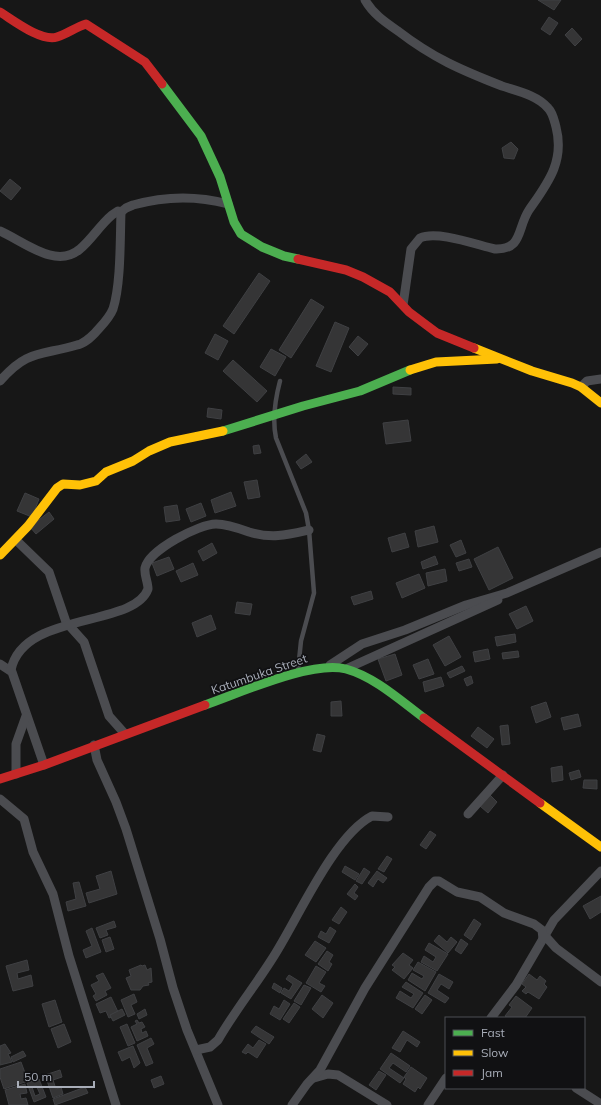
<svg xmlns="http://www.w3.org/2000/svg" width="601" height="1105" font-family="Mulish,sans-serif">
<rect width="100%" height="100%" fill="#171717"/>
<g fill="#353536" stroke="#3f4043" fill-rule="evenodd">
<path d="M538,0H561L554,10Z"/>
<path d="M549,17L558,23L550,35L541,29Z"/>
<path d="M572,28L582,39L575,46L565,35Z"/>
<path d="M511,142L518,149L514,159L504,158L502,148Z"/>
<path d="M10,179L21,188L11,200L0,191Z"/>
<path d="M259,273L270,281L234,334L223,326Z"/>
<path d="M311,299L324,307L291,358L279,350Z"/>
<path d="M335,322L349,328L331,372L316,366Z"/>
<path d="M215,334L228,341L218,360L205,353Z"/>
<path d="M358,336L368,344L358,356L349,347Z"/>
<path d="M271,349L286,357L275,376L260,367Z"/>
<path d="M233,360L267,391L257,402L223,371Z"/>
<path d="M393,387L411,388V395L393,394Z"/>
<path d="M208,408L222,410L221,419L207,417Z"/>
<path d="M408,420L411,441L386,444L383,423Z"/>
<path d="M259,445L261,453L254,454L253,446Z"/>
<path d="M306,454L312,462L301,469L296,462Z"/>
<path d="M257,480L260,497L248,499L244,482Z"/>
<path d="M231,492L236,506L215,513L211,500Z"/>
<path d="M25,493L39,499L32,517L17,511Z"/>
<path d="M201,503L206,516L191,522L186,509Z"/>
<path d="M177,505L180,520L166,522L164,507Z"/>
<path d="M49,512L54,519L36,534L30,527Z"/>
<path d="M434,526L438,542L418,547L415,531Z"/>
<path d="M405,533L409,547L392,552L388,538Z"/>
<path d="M461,540L466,553L456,557L450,545Z"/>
<path d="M212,543L217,553L203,561L198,551Z"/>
<path d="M498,547L513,578L489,590L474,559Z"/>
<path d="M435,556L438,564L423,569L421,562Z"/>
<path d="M169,557L174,569L157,576L152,563Z"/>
<path d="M469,559L472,567L459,571L456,563Z"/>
<path d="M193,563L198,575L181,582L176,571Z"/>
<path d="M445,569L447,581L428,586L426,573Z"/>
<path d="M419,574L425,588L402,598L396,583Z"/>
<path d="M371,591L373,599L354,605L351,597Z"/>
<path d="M237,602L252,604L250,615L235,613Z"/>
<path d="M526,606L533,621L517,629L509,614Z"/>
<path d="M211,615L216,629L197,637L192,623Z"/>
<path d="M515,634L516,642L497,646L495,637Z"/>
<path d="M449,636L461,657L445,666L433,645Z"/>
<path d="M488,649L490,659L475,662L473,652Z"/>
<path d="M518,651L519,657L503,659L502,653Z"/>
<path d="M395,654L402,675L386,681L378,659Z"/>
<path d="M428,659L434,674L419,679L413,665Z"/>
<path d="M462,666L465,671L450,678L447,673Z"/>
<path d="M471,676L473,683L467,686L464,679Z"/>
<path d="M441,677L444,686L425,692L423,682Z"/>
<path d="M341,701L342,716H331V702Z"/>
<path d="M546,702L551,717L536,723L531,707Z"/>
<path d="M578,714L581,726L564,730L561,718Z"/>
<path d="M508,725L510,744L502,745L500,726Z"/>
<path d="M478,727L494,739L487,748L471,736Z"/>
<path d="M317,734L325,736L321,752L313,750Z"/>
<path d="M562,766L563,780L552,782L551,768Z"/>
<path d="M579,770L581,777L571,780L569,773Z"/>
<path d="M584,780H597V789L583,788Z"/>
<path d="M490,795L497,802L488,813L480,806Z"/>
<path d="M430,831L436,835L426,849L420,845Z"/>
<path d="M387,856L392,859L384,872L378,869Z"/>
<path d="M345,866L359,874L355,880L342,872Z"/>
<path d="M364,868L370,872L362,884L356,881Z"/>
<path d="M111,871L117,894L89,903L86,893L100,889L96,876Z"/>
<path d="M377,871L387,878L383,883L378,879L373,887L368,883Z"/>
<path d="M79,882L86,906L68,911L66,902L76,899L73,883Z"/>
<path d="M355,884L358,887L354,893L358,896L355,900L347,894Z"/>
<path d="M601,896V912L590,919L583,906Z"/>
<path d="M341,907L347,912L339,924L332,920Z"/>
<path d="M474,919L481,924L471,940L464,935Z"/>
<path d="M114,921L116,927L106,930L108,935L100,938L96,928Z"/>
<path d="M330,927L336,931L329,943L318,937L321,931L326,934Z"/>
<path d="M92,928L101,952L86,958L83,950L92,946L86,931Z"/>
<path d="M439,935L447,942L451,937L457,942L448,953L434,941Z"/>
<path d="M110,937L114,949L106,952L102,940Z"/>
<path d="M461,939L468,944L461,954L455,950Z"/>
<path d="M315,941L326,948L316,962L305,955Z"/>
<path d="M429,943L448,954L437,971L421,962L424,956L433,962L436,957L425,950Z"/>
<path d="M327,951L333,955L329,962L332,964L328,971L318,964Z"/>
<path d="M403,953L413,960L409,965L413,968L404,979L392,970L395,967L392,965Z"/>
<path d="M27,960L29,970L17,973L18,979L31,975L33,986L13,991L6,966Z"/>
<path d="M418,962L436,972L425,991L408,980L412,973L422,979L424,976L413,970Z"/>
<path d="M141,965L142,966L145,965L147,970L151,968L152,982L148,983L149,985L143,986L140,990H131L126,978L131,976L129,970Z"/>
<path d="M316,966L326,972L319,983L325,986L321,992L306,983Z"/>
<path d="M103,973L111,988L105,991L107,995L96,1001L93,996L96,994L91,985L99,981L96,976Z"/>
<path d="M439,974L453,982L449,989L441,984L437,990L449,998L445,1003L428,993Z"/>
<path d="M529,974L537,980L540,976L546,981L544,984L547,987L539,999L528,992L526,994L522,991L526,987L522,984Z"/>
<path d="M289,975L302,983L291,999L281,993L284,988L289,991L293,984L286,979Z"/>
<path d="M406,982L423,993L413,1008L396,998L400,991L411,998L414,994L402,987Z"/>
<path d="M274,983L282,988L280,993L272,988Z"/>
<path d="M304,985L311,988L301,1005L294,1001Z"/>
<path d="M134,994L137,1002L131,1005L135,1014L128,1017L121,1000Z"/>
<path d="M322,995L333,1003L323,1018L312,1009Z"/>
<path d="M425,995L432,1000L422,1014L415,1009Z"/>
<path d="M516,996L532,1008L525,1018H508L505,1016L512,1007L509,1005Z"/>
<path d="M111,997L119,1014L109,1018L106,1011L100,1013L96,1004Z"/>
<path d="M55,1000L62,1022L49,1027L42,1004Z"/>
<path d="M284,1000L290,1004L280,1020L270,1014L274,1006L279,1009Z"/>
<path d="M294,1003L300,1007L289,1023L283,1019Z"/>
<path d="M122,1009L125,1015L113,1021L110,1015Z"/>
<path d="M145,1009L147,1015L139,1019L137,1014Z"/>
<path d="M137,1020L139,1023L142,1022L145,1027L141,1029L142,1033L146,1031L148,1036L137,1041L131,1027L137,1024L135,1021Z"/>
<path d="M64,1024L71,1042L58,1048L51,1029Z"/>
<path d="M127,1024L135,1043L128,1046L120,1027Z"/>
<path d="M256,1026L274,1037L269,1044L251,1032Z"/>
<path d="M403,1031L420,1042L417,1047L407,1040L400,1052L392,1048Z"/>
<path d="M151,1038L154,1044L147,1048L153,1063L146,1066L137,1045Z"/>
<path d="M259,1040L266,1044L257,1058L248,1052L246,1054L242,1052L248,1044L253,1048Z"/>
<path d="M5,1044L11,1053L8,1054L12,1062L0,1065V1046Z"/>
<path d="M133,1046L140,1063L134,1068L130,1057L122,1061L118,1052Z"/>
<path d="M23,1051L26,1056L13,1062L11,1057Z"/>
<path d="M391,1053L410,1066L406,1072L393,1063L389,1068L404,1078L400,1083L380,1069Z"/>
<path d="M21,1062L28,1081L4,1089L0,1077V1069Z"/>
<path d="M411,1067L427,1078L420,1089L418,1087L415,1092L403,1084L406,1079L404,1077Z"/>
<path d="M60,1070L62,1077L53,1080L56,1089L61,1087L63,1094L53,1098L45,1075Z"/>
<path d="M379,1071L386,1075L376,1090L369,1085Z"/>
<path d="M161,1076L164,1084L154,1088L151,1080Z"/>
<path d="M39,1079L46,1097L34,1102L27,1083ZM36,1085L40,1094L35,1096L32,1087Z"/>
<path d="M25,1084L27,1093L20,1094L21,1099L26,1098L28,1105H9L5,1090Z"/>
<path d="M85,1087L88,1093L55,1105L53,1099Z"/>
</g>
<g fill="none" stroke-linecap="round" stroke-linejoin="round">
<path stroke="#4b4c50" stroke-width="4.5" d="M280,381C275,400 272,419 276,438L306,513L309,530L314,593L301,641L298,670"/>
<g stroke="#4b4c50" stroke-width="9">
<path d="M365,0C373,14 385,22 398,31C433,58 461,70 502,86C517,91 537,95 548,108C553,113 554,120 556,127C565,162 547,184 529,210C517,228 523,250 495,249C477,245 437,230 420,238L411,249L403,305"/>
<path d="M0,231C23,241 56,270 80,249C92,239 100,225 112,215L118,211L121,212L126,208L133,205C165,196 195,195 228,204"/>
<path d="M0,381C28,349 40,356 77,345C84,344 90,338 95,333C101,326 109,319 113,309C121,284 120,240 121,212"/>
<path d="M581,387L587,381L601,379"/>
<path d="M16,540L49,572L66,622L84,642L109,716L125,734"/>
<path d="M0,664L12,672L44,765"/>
<path d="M330,665L362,644L405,630L466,605L507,593L601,552"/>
<path d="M348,668L498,600"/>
<path d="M11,670C23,611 134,628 148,589C148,582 144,575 145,568C149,550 199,524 216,524C227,524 238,528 249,532C272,539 287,535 309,530"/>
<path d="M94,745L97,760L116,802L126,829L160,939L173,988L187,1030L218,1105"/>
<path d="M16,774V744L26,716"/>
<path d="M0,799L24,819L33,852L53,894L69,956L116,1105"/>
<path d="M468,814L503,775"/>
<path d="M491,1018L516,985L554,920L601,871"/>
<path d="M196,1050L210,1047L218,1040C234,1012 255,986 272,959C297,921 333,836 372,816L388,817"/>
<path d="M314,1078L328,1074L338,1075L387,1105"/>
<path d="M576,1088L601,1104"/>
<path d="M292,1105L307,1084L320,1070L365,988L429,887L435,881H439L457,892L480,897L504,913L534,924L542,930L543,939L547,938L556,948L601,982"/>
<path d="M428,1105L446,1078"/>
</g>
<g stroke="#4caf50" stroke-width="9">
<path d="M162,84L201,136L220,177L234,222L241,234L262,247L284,256L298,259"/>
<path d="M223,431L303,406L360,391L410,370"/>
<path d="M205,705C240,693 312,660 346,669C375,677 401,701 424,718"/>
</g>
<g stroke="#ffc107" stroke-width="9">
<path d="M474,348L532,371L572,383L581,387L601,403"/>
<path d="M410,370L436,362L497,359"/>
<path d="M0,555L28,526L57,488L63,484L80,485L96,481L106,472L133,461L149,451L170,442L223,431"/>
<path d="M540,803L601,847"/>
</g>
<g stroke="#c62828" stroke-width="9">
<path d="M0,12C13,20 41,42 57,37C67,34 76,27 86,24L145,62L162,84"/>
<path d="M298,259L346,270L363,277L390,292L409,312L437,333L474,348"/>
<path d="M424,718L540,803"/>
<path d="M0,779L44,765L205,705"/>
</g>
</g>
<g text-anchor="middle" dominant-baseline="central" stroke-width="3.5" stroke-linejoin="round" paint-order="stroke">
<g font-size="12" fill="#a8adb8" stroke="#111113">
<text transform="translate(259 674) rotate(-19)">Katumbuka Street</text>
</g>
</g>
<rect x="445" y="1017" width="140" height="72" fill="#111113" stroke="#4d4f55"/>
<rect x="453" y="1030" width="20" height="6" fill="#4caf50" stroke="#4d4f55"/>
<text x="481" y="1037" font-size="12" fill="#a8adb8">Fast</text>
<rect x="453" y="1050" width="20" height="6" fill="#ffc107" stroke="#4d4f55"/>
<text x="481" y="1057" font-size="12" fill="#a8adb8">Slow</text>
<rect x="453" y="1070" width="20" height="6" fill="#c62828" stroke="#4d4f55"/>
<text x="481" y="1077" font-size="12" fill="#a8adb8">Jam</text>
<path d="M18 1081v6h76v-6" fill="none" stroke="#a8adb8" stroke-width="2"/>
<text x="24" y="1081" font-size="12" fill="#a8adb8" stroke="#111113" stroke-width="3" paint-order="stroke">50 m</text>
</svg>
